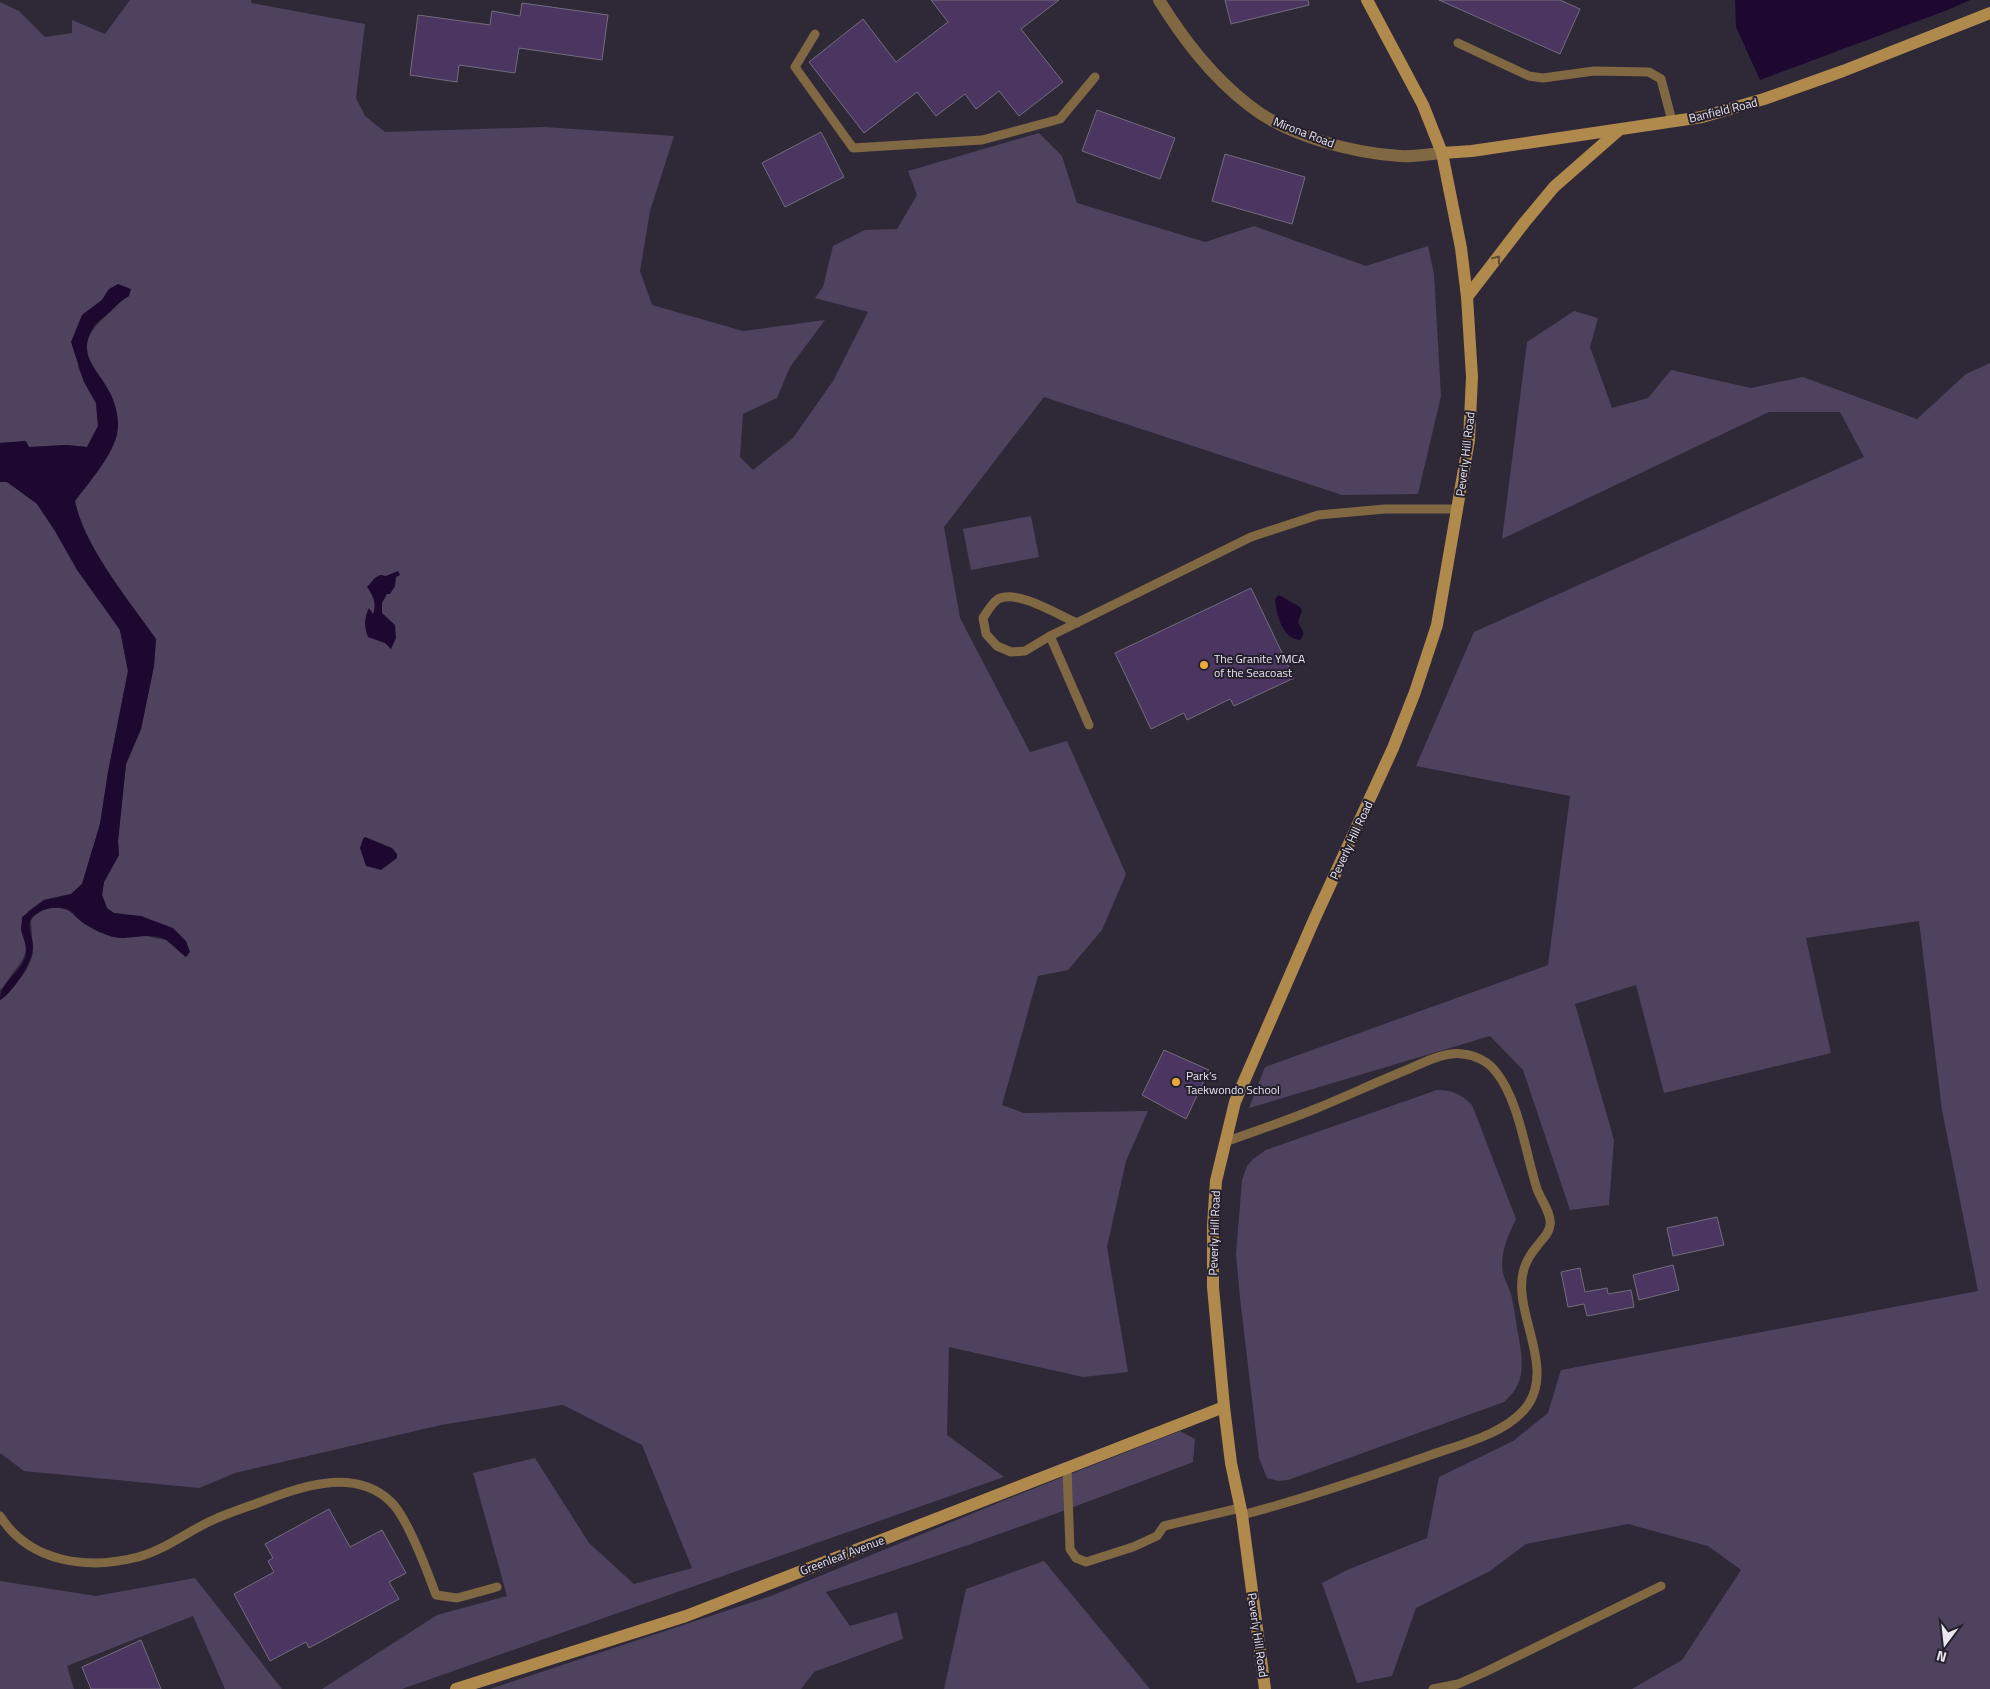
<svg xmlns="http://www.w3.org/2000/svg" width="1990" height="1689" font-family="'Titillium Web',sans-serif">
<rect width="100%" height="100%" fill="#2f2937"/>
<g fill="#4e425e">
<path d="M130,0H251V3L365,24L356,98L365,116L385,132L545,127L674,136L650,211L640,271L652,305L743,331L825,320L790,367L777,398L743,414L740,457L753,470L793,438L833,381L868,312L815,298L823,287L833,246L865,230L897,229L917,195L908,171L1039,133L1062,156L1077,203L1205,242L1254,226L1366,266L1428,246L1434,274L1441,396L1418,494L1342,495L1044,397L944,527L960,618L1030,752L1067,741L1126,874L1102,930L1068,970L1038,976L1002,1105L1024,1113L1148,1111L1126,1161L1107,1247L1128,1372L1083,1377L949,1347L947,1435L1004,1477L402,1689H322L437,1615L507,1596L473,1473L535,1458L589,1543L634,1584L692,1568L642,1445L563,1405L441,1425L235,1473L199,1488L24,1471L0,1453V1000L6,996L26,971L31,960L33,953L31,921L33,917L43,910L52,907L60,908L72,911L85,924L166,940L182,954L190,952L125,916L114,913L107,908L102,895L104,882L119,855L118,841L126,764L141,729L154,666L156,639C130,602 83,545 75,500C89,484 99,468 109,449C112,444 117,438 117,432C119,419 116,403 109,391C91,360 71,347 106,316C114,309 120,301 129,296L109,289L102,300L82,315L78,367L84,382L96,403L98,426L87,447L67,445L29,447L25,441L0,443V2L19,11L45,37L72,33V20L105,34Z"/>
<path d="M1574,311L1598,318L1590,347L1612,408L1648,398L1671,370L1751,388L1803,377L1917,419L1966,374L1990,363V1689H1632L1682,1660L1741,1570L1708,1546L1628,1524L1526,1544L1490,1571L1416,1608L1392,1676L1357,1683L1322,1583L1347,1570L1427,1538L1439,1477L1513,1441L1548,1413L1561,1370L1978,1291L1942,1110L1919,921L1806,938L1831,1053L1664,1093L1636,985L1575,1004L1614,1140L1609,1205L1570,1210L1523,1070L1490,1036L1249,1108L1265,1067L1548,965L1570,796L1416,766L1474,632L1864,457L1840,412H1769L1502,539L1527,342Z"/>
<path d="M0,482H7L37,503L120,630L128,671L108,772L100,824L82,884L71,894L44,900L28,911L21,930C31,950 25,958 12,974C8,980 5,986 0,990Z"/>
<path d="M1031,516L1039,557L971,570L963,529Z"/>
<path d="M1437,1090C1452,1090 1461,1094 1472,1105L1516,1219C1509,1233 1502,1248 1502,1265C1502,1277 1508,1284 1511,1294C1514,1305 1515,1317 1517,1328C1522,1357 1529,1381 1504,1402L1288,1480L1278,1481L1267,1478L1259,1458L1240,1298L1236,1254L1242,1180L1247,1166L1253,1159L1266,1150Z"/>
<path d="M1180,1431L1195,1439L1193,1462C1072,1508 950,1554 826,1592L850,1626L897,1612L903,1639L814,1672L801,1689H490L771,1596L1025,1492Z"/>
<path d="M1044,1561L1150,1689H944L966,1589Z"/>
<path d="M195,1578L282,1689H225L193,1616L67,1666L74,1689H0V1581L96,1596Z"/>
</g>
<g fill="#1d0830">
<path d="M1735,0H1970L1950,9L1760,80L1736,27Z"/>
<path d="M118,284L131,289L129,296C120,301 114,308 106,315C102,319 95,323 93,328C76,357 99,370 110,393C116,405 120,421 117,434C113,455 88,484 75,501C83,545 130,602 156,639L154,666L141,729L126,764L118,841L119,855L104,882L102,895L107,908L114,913L141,916L173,928L186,941L190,952L186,957C179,952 173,944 166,940C148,931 131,941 113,937C105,935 92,929 85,924C72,916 72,906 53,908C46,908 33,913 30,921C28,929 33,938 33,947C33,962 13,992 0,1000C0,981 20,974 25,957C28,946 23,939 21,929C21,926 22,921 22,917L44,900L71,894L82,884L100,824L108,772L128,671L120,630L77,570L55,531L37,504L7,482H0V443L26,441L29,447L67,445L87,447L98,426L96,403L84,382L71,342L82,315L102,300L109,289Z"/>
<path d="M398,571L400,575L396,577L395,586L390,594H387L382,603V613L395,625L396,638L391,649L385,643L368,637C364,627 364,618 369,608L373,614C377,604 373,595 367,587L375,578L380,575L386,576Z"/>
<path d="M1279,595L1300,607L1302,611L1298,622C1301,630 1307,632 1300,640C1282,639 1276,613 1275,599Z"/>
<path d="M365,837L392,848L397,854V858L381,870L366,866L360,848L363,839Z"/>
</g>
<g fill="#4a3661" stroke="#726c7c">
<path d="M931,0H1059L1021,29L1063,82L1019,116L999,91L976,109L965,94L936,116L917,92L864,133L809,62L863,19L896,62L948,22Z"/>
<path d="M1225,0H1308L1309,5L1231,24Z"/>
<path d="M1439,0H1560L1580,9L1560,54Z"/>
<path d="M522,3L608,15L602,60L519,48L515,73L459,65L457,82L410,75L418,15L490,25L492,11L520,16Z"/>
<path d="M1097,110L1175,138L1160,179L1082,151Z"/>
<path d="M821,132L844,177L785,207L762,163Z"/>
<path d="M1225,154L1305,177L1292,224L1212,201Z"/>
<path d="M1251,588L1294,678L1234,706L1230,699L1187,720L1184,713L1151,729L1115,653Z"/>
<path d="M1164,1050L1209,1070L1186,1119L1142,1095Z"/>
<path d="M1717,1217L1724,1245L1673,1256L1667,1228Z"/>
<path d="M1673,1265L1679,1290L1639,1300L1633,1275Z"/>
<path d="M1580,1268L1585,1292L1607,1288L1608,1294L1631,1290L1634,1307L1587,1316L1584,1304L1568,1307L1561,1272Z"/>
<path d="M329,1509L350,1547L382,1530L406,1573L389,1582L399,1599L309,1648L306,1642L270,1661L234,1594L274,1572L268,1561L273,1558L265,1544Z"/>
<path d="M141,1640L161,1689H91L82,1667Z"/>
</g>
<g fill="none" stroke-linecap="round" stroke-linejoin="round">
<g stroke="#806843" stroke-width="9">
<path d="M815,34L795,67L853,148L982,140L1060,119L1095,77"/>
<path d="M1458,43L1529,76L1543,78L1594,71L1649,72L1661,79L1672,121"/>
<path d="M1077,623C1058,615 1017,589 998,599C992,603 987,612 983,618L986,634L997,646L1011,652L1025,651L1050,636L1251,537L1318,515L1385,509H1458"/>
<path d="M1050,636L1089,725"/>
<path d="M1225,1142C1255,1131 1286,1121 1315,1109C1345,1097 1374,1083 1404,1071C1422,1064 1443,1051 1463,1054C1475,1055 1489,1062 1496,1072C1519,1100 1526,1155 1537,1189C1541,1200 1552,1214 1550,1225C1549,1234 1543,1238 1538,1245C1525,1260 1520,1274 1522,1294C1525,1330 1553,1377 1524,1410C1501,1436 1457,1445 1425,1457C1365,1478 1304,1499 1242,1515"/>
<path d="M1067,1468L1070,1549L1076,1558L1086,1562L1133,1547L1157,1536L1164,1526L1240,1508"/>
<path d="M0,1516C30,1563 88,1570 138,1557C165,1550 188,1531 213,1520C226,1514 241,1509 255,1504C297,1488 352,1466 390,1501C406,1515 428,1573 436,1595L457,1598L497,1587"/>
<path d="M1433,1689L1458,1684L1483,1673L1661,1586"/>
</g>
<path stroke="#806843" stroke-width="12" d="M1159,0C1184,40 1212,77 1250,106C1288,136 1352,153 1400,156C1414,157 1428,154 1442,153"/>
<g stroke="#b0894c" stroke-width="12">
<path d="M1442,153L1472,151L1702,117L1764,99L1843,71L1990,13"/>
<path d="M1467,297L1524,223L1554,187L1619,130"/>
<path d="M456,1689L686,1616L1224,1407"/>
<path d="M1265,1689L1242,1515L1231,1463L1224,1407L1213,1287V1225L1216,1181L1235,1102L1314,920L1393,748L1415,692L1437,625L1469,440L1472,377L1467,297L1461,248L1442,153L1423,105L1367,0"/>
</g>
</g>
<defs><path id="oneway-chevron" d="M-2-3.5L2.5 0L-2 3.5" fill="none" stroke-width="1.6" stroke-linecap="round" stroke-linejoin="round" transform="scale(1.25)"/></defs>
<use stroke="#5d4a39" href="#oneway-chevron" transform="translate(1497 259) rotate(-53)"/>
<g fill="#eaaa38" stroke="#25202d" stroke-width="2">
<circle cx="1204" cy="665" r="5"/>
<circle cx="1176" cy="1082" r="5"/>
</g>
<g text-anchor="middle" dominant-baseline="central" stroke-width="4" stroke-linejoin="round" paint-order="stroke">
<g font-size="12" fill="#eae6ef" stroke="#25202d">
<text transform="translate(1723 110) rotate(-14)">Banfield Road</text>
<text transform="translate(1304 132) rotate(21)">Mirona Road</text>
<text transform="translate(1465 454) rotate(-83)">Peverly Hill Road</text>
<text transform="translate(1351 840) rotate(-65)">Peverly Hill Road</text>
<text transform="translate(1214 1233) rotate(-88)">Peverly Hill Road</text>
<text transform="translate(842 1555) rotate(-21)">Greenleaf Avenue</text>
<text transform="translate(1258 1635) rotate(82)">Peverly Hill Road</text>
</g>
<g font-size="12" fill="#eae6ef" stroke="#25202d" text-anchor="start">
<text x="1214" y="658">The Granite YMCA<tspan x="1214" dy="14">of the Seacoast</tspan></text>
<text x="1186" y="1075">Park’s<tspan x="1186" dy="14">Taekwondo School</tspan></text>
</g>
</g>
<g transform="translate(1945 1644) rotate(195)" stroke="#25202d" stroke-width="4" paint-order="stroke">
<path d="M0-4L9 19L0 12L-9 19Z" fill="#eae6ef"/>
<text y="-8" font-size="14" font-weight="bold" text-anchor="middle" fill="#eae6ef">N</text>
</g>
</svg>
